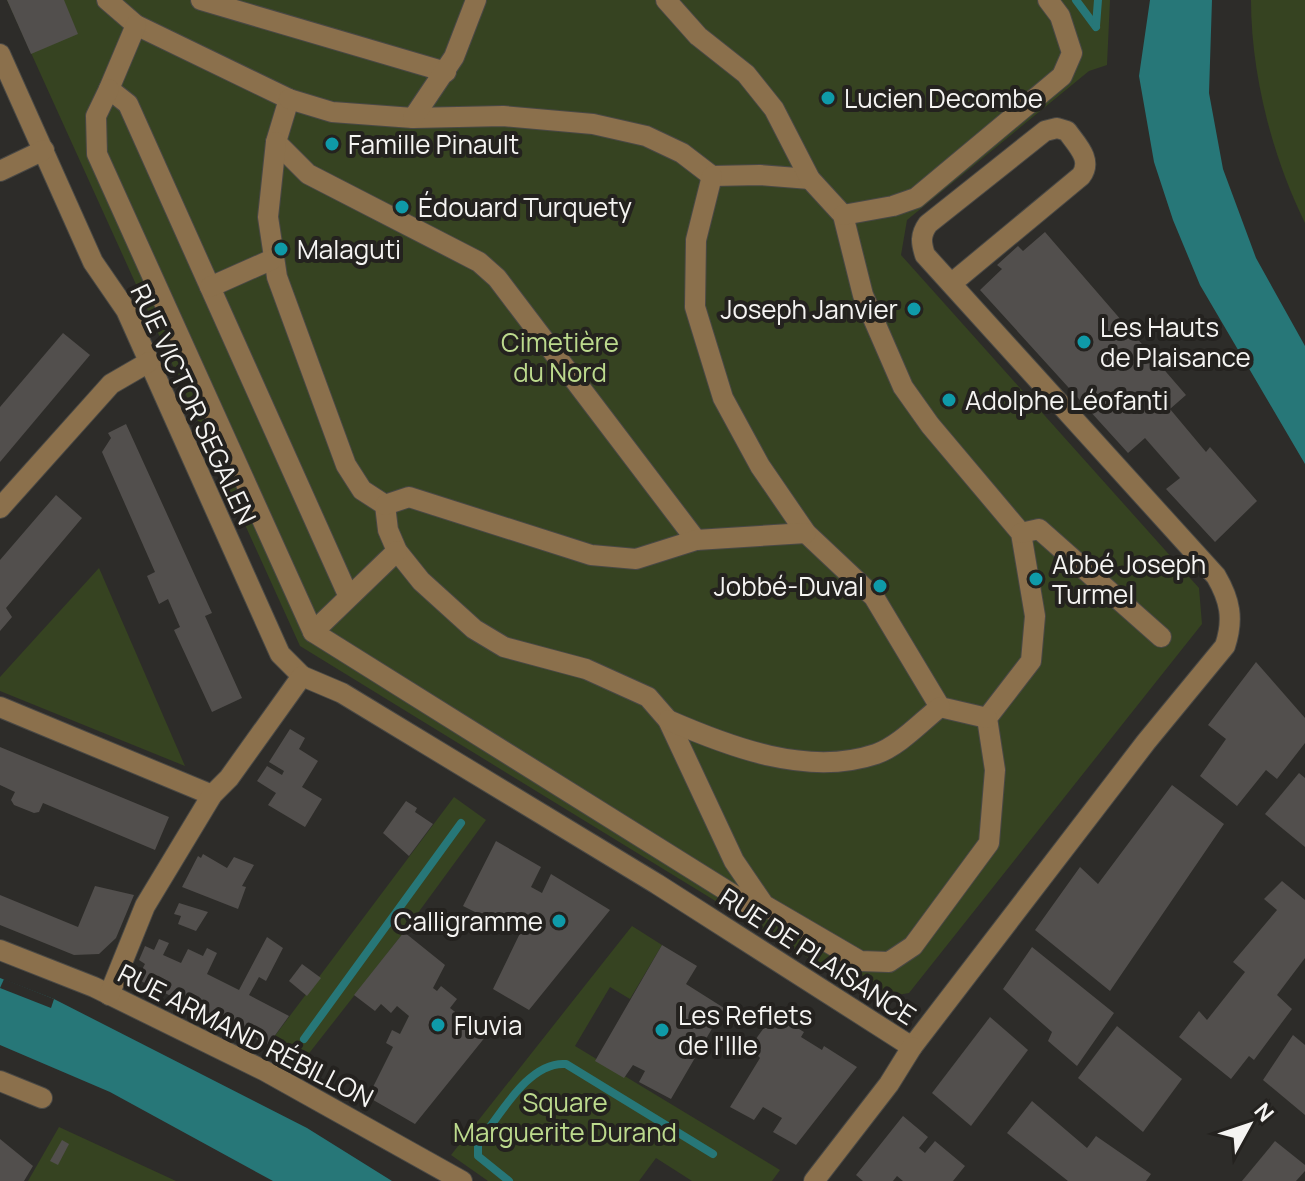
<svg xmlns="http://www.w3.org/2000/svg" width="1305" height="1181" font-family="Manrope,sans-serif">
<rect width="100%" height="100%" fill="#2d2c29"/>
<g fill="#364321">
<path d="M7,0H1110L1107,65L1089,71L907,220L901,255L1199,588L1202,624L909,993L875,999L300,646Z"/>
<path d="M1251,0H1305V223C1272,156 1251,74 1251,0Z"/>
<path d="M99,568L185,766L0,691V677Z"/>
<path d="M454,797L486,820L404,932L303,1061L268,1045Z"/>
<path d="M632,926L662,945L630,999L610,987L575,1046L780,1170L772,1181H692L656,1158L639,1181H488L451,1155Z"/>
<path d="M59,1127L176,1181H28Z"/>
</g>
<g fill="#277778">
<path d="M1150,0H1212L1209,93L1223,169L1256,258L1305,346V464L1200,285L1173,220L1154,162L1139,76Z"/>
<path d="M0,978L54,999L307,1128L392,1181H273L110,1092L0,1045Z"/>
</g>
<path fill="#2d2c29" d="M4,979L54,999L51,1008L0,988Z"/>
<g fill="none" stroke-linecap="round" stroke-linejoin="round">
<g stroke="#277778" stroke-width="8">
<path d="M1076,0L1096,27"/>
<path d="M1096,26L1098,0"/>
<path d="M304,1039L461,823"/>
<path d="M509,1181L478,1156V1143C500,1116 528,1061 566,1064L713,1154"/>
</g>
</g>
<g fill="#524f4d">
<path d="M7,0H64L78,34L31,54Z"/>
<path d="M1045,232L1186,395L1170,409L1206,452L1210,447L1257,501L1215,542L1166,489L1180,478L1145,438L1128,453L980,290L1002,269L997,265L1018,246L1023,251Z"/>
<path d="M63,333L90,355L0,462V407Z"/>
<path d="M126,424L212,613L205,616L242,698L212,712L174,630L180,627L168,599L159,604L147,576L155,572L102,452L111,438L108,433Z"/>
<path d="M56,495L82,518L6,608L12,617L0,631V560Z"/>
<path d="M1256,662L1305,718V743L1277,779L1266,770L1237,806L1200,776L1226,739L1208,725Z"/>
<path d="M290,729L305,738L299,749L318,761L302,787L322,799L305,827L268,805L276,793L257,781L267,766L282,775L284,771L269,762Z"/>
<path d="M0,747L169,817L155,850L43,803L39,812L34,813L14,805L11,800L15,792L0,785Z"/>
<path d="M1299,773L1305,778V847L1265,814Z"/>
<path d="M1172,785L1224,824L1110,991L1035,930L1080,867L1098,884Z"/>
<path d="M406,801L417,808L415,812L433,824L409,856L383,833Z"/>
<path d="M496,841L541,867L531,887L542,893L551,874L610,910L529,1010L493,989L524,925L504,918L501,925L463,906Z"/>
<path d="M203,854L227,868L234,857L254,865L242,886L246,887L238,909L182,887L198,856L201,858Z"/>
<path d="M1282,881L1305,900V958L1277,995L1292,1009L1254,1060L1249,1056L1231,1079L1179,1037L1199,1011L1207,1020L1245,972L1233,962L1277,910L1264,899Z"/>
<path d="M95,886L134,895L116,938L99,954L74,955L0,925V895L78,927Z"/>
<path d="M179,903L208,912L196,931L178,924L181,916L174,914Z"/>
<path d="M404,932L445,965L433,988L437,991L441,986L457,999L450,1008L486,1036L415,1124L368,1097L393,1047L386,1043L392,1030L400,1034L409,1016L397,1006L391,1013L381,1004L375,1011L354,995Z"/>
<path d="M267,937L283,948L266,981L259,977L249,995L289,1016L268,1045L137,979L145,964L139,960L145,946L154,950L159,939L169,943L163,955L181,963L188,949L203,956L207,948L217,953L207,974L239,990Z"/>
<path d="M662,945L697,966L686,984L724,1008L671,1099L639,1082L645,1071L633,1065L624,1078L595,1061Z"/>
<path d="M1032,947L1114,1013L1077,1066L1048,1041L1052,1032L1003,989Z"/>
<path d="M302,964L321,978L307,996L289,981Z"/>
<path d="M774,1014L804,1032L801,1037L822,1050L824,1046L857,1067L796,1145L773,1132L782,1118L763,1107L754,1120L730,1107L760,1058L750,1047Z"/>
<path d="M990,1017L1028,1050L971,1126L932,1093Z"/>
<path d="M1117,1026L1182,1079L1143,1132L1078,1078Z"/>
<path d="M1293,1035L1305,1045V1115L1263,1080Z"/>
<path d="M1032,1101L1087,1148L1096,1136L1151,1174L1146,1181H1068L1007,1133Z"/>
<path d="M903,1116L928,1137L919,1148L925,1153L935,1141L965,1166L953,1181H903L897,1176L893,1181H863L856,1175Z"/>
<path d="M0,1139L33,1166L24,1181H0Z"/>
<path d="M62,1140L69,1144L58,1165L50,1161Z"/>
<path d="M1275,1141L1305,1165V1171L1296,1181H1242Z"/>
</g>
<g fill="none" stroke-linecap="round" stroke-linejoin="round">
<defs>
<g id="minor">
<path d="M107,0L136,25L289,99L276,142L308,174L479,262L497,278L696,540"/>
<path d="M201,0L446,72"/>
<path d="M136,25L109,89L128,104L348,595"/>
<path d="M0,54L93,262L126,310L280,654L302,676"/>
<path d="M109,89L96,116L97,154L313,632L748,904L764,905"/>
<path d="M289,99L332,112L413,118L503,116L593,124L646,136L682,153L712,176L760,175L810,179"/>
<path d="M413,118L454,57L476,0"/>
<path d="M276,142L268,217L277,277L346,465L362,490L385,505L388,530L397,551L421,581L474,629L504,647L586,669L648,697L668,720L734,861L764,905L860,961L889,962L913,946L989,843L995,770L987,718L1031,661L1035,616L1021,533L930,425L903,387L863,295L843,215L810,179L774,109L746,74L698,36L666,0"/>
<path d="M0,171L44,150"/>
<path d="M712,176L696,240L695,307L723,398L760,466L806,533L874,597L940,707L987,718"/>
<path d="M843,215L893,206L916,198L1062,76L1072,53L1060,16L1048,0"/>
<path d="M210,287L273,259"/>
<path d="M385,505L409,497L591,555L636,559L696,540L806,533"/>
<path d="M0,508L111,384L149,362"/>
<path d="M1021,533L1039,529L1161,637"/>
<path d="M313,632L397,551"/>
<path d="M0,707L212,795"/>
<path d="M668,720C730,747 808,777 876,754C899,746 921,722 940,707"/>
<path d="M0,950L94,987L265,1071L462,1181"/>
<path d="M109,995L145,906L212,795L229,778L302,676L342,693L657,884L912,1047L1146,742L1225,646C1234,619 1230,600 1216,576L925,255C921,243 920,235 928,224L1045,131L1057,128L1067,131C1077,145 1093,160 1081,176L952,283"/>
<path d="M0,1081L42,1098"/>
<path d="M814,1181L889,1084L912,1047"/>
</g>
</defs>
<use href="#minor" stroke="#494845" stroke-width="22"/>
<use href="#minor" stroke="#8b704c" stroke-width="20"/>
</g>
<g fill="#0f9aa8" stroke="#24221f" stroke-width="3">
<circle cx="828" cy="98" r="8"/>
<circle cx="332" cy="144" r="8"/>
<circle cx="402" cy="207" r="8"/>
<circle cx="281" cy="249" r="8"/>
<circle cx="914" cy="309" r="8"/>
<circle cx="1084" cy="342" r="8"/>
<circle cx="949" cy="400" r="8"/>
<circle cx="1036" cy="579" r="8"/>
<circle cx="880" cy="586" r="8"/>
<circle cx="559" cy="921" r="8"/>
<circle cx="438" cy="1025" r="8"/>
<circle cx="662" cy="1030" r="8"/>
</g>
<g text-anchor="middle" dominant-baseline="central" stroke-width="8" stroke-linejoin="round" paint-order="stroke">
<g font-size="26" fill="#f5f4f2" stroke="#24221f" text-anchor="start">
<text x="844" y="98">Lucien Decombe</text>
<text x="348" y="144">Famille Pinault</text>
<text x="418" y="207">Édouard Turquety</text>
<text x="297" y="249">Malaguti</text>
<text x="898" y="309" text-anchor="end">Joseph Janvier</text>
<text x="1100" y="327">Les Hauts<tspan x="1100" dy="30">de Plaisance</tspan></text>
<text x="965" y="400">Adolphe Léofanti</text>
<text x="1052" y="564">Abbé Joseph<tspan x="1052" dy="30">Turmel</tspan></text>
<text x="864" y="586" text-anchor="end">Jobbé-Duval</text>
<text x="543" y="921" text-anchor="end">Calligramme</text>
<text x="678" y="1015">Les Reflets<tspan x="678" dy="30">de l'Ille</tspan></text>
<text x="454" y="1025">Fluvia</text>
</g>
<g font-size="26" fill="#bcda8d" stroke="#24221f">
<text x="560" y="342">Cimetière<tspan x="560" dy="30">du Nord</tspan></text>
<text x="565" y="1102">Square<tspan x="565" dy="30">Marguerite Durand</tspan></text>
</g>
<g font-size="26" fill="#f5f4f2" stroke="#24221f">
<text transform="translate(194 404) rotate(65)">RUE VICTOR SEGALEN</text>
<text transform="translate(818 956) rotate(33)">RUE DE PLAISANCE</text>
<text transform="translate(246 1035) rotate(27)">RUE ARMAND RÉBILLON</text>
</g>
</g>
<g transform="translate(1249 1125) rotate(50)" stroke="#24221f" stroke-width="6" paint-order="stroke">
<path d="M0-6L14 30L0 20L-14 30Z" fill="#f5f4f2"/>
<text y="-12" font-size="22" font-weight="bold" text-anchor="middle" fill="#f5f4f2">N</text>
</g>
</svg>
